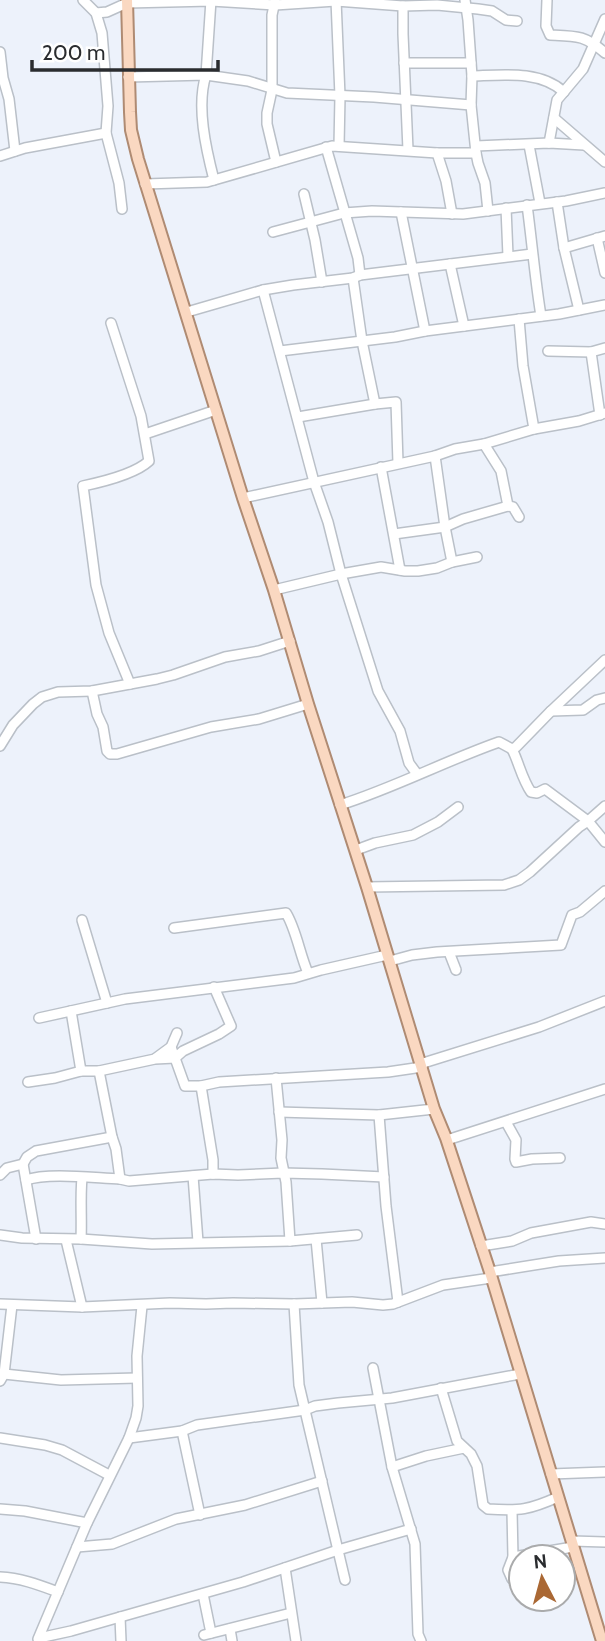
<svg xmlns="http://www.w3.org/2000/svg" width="605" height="1641" font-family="Cabin,sans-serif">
<rect width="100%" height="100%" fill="#edf2fb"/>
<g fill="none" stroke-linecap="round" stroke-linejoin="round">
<defs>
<g id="minor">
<path d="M83,0L96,13L102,33L108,106L106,133L119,183L122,209"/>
<path d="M211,0L206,75C196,106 206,149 214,180"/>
<path d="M336,0L340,96L339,146"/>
<path d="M465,0L468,20L472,76L471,105L476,153L478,163L485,183L488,211"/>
<path d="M547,0L546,26L550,35C576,36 585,35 605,53"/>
<path d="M275,1L272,15V90L267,113V124L276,162"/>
<path d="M403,6V34L408,150"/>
<path d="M96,13L107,12L127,3L211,1L275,5L336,1L403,6L437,5L478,9L492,11L506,20L517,21"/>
<path d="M0,52L3,78L9,99L15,151"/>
<path d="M404,63H471"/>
<path d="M472,76C502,75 540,70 564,92"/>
<path d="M128,77L206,75L248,81L287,93L374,97L471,105"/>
<path d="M554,118L605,162"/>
<path d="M549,143L557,100L583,69L605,19"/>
<path d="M529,145L540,203"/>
<path d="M476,146L549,143L584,145"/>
<path d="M326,147L358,258L360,275"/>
<path d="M437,153L446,181L452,214"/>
<path d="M0,156L25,148L106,133"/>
<path d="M145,184L207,182L332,146L437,153H476"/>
<path d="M304,194L315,240L322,282"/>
<path d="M557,202L564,248L579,310"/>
<path d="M527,205C532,242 535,279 541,316"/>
<path d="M506,208L508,256"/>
<path d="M401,212L425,331"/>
<path d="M273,232L344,213L372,211L463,214L566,201L605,193"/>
<path d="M597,238L605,273"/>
<path d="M564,248L605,236"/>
<path d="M450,264L464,326"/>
<path d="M353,278L362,341L375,404"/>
<path d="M263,290L314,482L328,522L341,574L378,691L400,731L409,763L417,774"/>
<path d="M187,312L263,290L293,285L353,278L360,275L532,254"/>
<path d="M519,319L523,366L534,429"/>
<path d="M111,323L141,416L149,461C135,474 102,482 83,486L96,585L109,633L130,684"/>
<path d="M280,351L395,337L425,331L559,314L605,305"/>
<path d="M548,351L591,352L605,348"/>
<path d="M591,352L600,415"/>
<path d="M298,417L375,404L396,402L398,463"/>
<path d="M145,434L216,410"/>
<path d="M484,444L501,471L508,506"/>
<path d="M435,456L445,527L452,562"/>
<path d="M381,467L400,570"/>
<path d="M243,498L435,456L455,449L484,444L534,429L579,421L605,413"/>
<path d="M394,534L445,527L463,519L508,506L513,507L519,517"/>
<path d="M274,590L341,574L381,567L405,571H418L437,568L452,562L477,557"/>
<path d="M92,691L97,714L103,727L107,751L110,754H117L211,727L259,719L308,704"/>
<path d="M551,711L583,710L597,700L605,698"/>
<path d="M0,746L13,725L33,704L42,697L58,692L92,691L157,679L173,675L225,657L259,651L290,641"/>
<path d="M512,749C519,763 522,779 531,792L537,793L545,789L588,821L605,842"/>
<path d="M340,805C394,788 445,761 499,742L512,749L516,747L551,711L605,660"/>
<path d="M356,850L375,843L413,835L438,822L458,807"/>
<path d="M367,887L504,885L519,880L530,872L579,827L588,821L605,806"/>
<path d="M82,920L107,1003"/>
<path d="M174,928L286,913C296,929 300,955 308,973"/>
<path d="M449,952L456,970"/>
<path d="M390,961L412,955L437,952L561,945L572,915L580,912L605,891"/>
<path d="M71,1011L81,1071"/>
<path d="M39,1018L125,999L294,978L321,970L387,955"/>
<path d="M171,1047L185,1086H201L219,1082L388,1072L422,1067"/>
<path d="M156,1058L171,1047L177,1033"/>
<path d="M420,1064L539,1027L605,1001"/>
<path d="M99,1071L112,1137L116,1149L120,1179"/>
<path d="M276,1078L282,1140L281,1158L286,1182L290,1241"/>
<path d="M28,1082L55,1078L81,1071H99L155,1059L175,1058L183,1051L219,1034L231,1026L214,987"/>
<path d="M201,1086L213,1160V1174"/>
<path d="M279,1112L379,1115L434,1109"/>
<path d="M379,1115L386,1206L398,1302"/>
<path d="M506,1122L516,1140L515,1159L516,1162L532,1159L560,1158"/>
<path d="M447,1140L605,1089"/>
<path d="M23,1164L36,1239"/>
<path d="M0,1175L7,1168L23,1164L27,1157L36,1151L112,1137"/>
<path d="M193,1176L198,1242"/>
<path d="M26,1180C48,1172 94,1178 120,1179L129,1181L213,1174L238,1175L283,1173L322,1174L384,1177"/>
<path d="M0,1235L22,1238L81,1239L152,1244L290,1241L357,1235"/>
<path d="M81,1239C82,1219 80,1198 82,1178"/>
<path d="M316,1239L322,1303"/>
<path d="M66,1240L82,1307"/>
<path d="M481,1246L512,1241L531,1233L591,1222L605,1224"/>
<path d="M490,1272L559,1261L605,1258"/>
<path d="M0,1304L82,1307L170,1303L206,1304L233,1303L294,1304L352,1302L383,1305L393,1304L443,1285L491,1278"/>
<path d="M294,1304L299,1385L345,1580"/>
<path d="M373,1368L392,1467L415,1544L418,1634L421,1641"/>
<path d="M4,1374L61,1380L137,1378"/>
<path d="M0,1381L4,1374L12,1305"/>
<path d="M441,1388L457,1441L471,1454L477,1466L483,1505L488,1509C520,1511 529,1510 558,1497"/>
<path d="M182,1431L200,1515"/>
<path d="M0,1438L45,1445L62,1450L109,1475"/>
<path d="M129,1438L182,1431L197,1425L305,1410L315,1406L338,1403L392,1398L520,1374"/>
<path d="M392,1467L426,1456L464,1448"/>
<path d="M551,1474L605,1472"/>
<path d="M0,1509L25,1511L87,1523"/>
<path d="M512,1511L513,1557L508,1570L512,1579L521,1584"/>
<path d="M572,1541L605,1542"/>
<path d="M77,1547L112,1544L176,1519L245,1505L322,1481"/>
<path d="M513,1557L573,1547"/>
<path d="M285,1568L296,1641"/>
<path d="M0,1577C21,1578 39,1585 58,1592"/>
<path d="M203,1594L211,1633"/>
<path d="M532,1599L533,1602"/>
<path d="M120,1617L121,1641"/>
<path d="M230,1629L232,1641"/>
<path d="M204,1635L291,1613"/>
<path d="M39,1638L71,1631L243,1582L338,1550L411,1529"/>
<path d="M38,1639L87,1523L129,1438L136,1418L138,1406L137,1356L142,1306"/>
</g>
<path id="major" d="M127,0L130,112L131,130L138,159L243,498L274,590L308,704L367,887L434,1109L446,1138L490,1272L602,1641"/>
</defs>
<use href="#minor" stroke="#bac0c8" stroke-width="12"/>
<use href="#major" stroke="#af8b73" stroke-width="14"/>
<use href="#minor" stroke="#fff" stroke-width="9"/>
<use href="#major" stroke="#fad8c1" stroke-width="10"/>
</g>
<g transform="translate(542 1578) rotate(354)"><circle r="33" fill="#ffffff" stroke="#aaabac" stroke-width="2"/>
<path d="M0-5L12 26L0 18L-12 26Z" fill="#aa6834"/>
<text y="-10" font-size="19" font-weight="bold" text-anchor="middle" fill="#2a2c2f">N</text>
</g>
<path d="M32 60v10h186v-10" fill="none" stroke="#2a2c2f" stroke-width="3.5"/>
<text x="42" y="60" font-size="21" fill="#2a2c2f" stroke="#ffffff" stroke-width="5" paint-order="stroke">200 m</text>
</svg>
